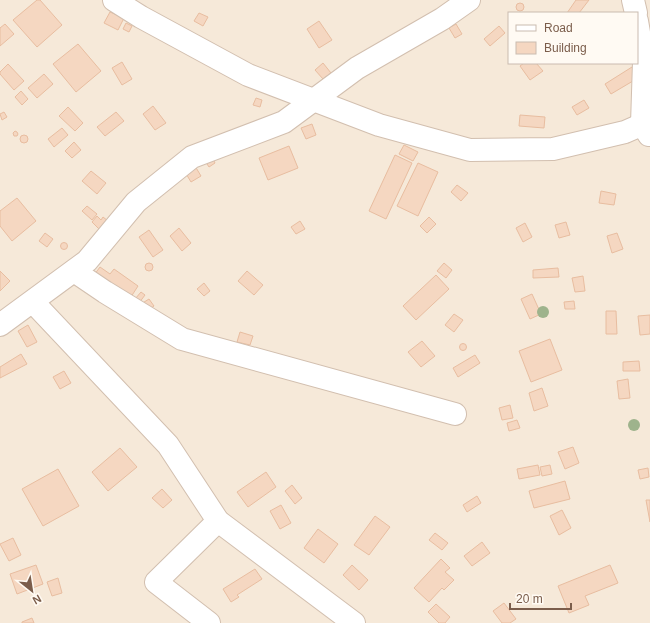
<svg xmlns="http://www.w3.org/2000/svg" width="650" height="623" font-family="Helvetica,sans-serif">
<rect width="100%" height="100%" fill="#fef7eb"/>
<!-- residential -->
<path fill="#f6e9d9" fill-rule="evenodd" d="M0,0H650V623H0ZM509,13H637V63H509Z"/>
<!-- building -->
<g fill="#f5d7c1" stroke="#e8bda0">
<polygon points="37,0 40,0 62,25 37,47 13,20"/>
<polygon points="576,0 589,0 579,13 567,13"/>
<circle cx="520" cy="7" r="4"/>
<polygon points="110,12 124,18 118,30 104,23"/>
<polygon points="199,13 208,17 203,26 194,21"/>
<polygon points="319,21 332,40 319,48 307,29"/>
<polygon points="126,23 132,26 129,32 123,29"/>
<polygon points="5,24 14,34 0,46 0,28"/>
<polygon points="456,24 462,34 455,38 449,28"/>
<polygon points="499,26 505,33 490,46 484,39"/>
<polygon points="78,44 101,71 76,92 53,64"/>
<polygon points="122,62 132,79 122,85 112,68"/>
<polygon points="323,63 331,73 323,79 315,70"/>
<polygon points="524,63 536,63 543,71 530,80 520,66"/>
<polygon points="8,64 24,81 14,90 0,74 0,72"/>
<polygon points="632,67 638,78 611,94 605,84"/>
<polygon points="44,74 53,84 37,98 28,88"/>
<polygon points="21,91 28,99 22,105 15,97"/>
<polygon points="256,98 262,100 260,107 253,105"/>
<polygon points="584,100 589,108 577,115 572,107"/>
<polygon points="153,106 166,123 155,130 143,114"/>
<polygon points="68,107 83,123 75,131 59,116"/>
<polygon points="4,112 7,117 2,120 0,114"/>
<polygon points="116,112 124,121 105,136 97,127"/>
<polygon points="520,115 545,117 544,128 519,126"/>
<polygon points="312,124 316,135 306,139 301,128"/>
<polygon points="62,128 68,135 54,147 48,139"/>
<polygon points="15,131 17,132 18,134 17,136 14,136 13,133"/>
<circle cx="24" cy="139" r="4"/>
<polygon points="74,142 81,150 72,158 65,151"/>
<polygon points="404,145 418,152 413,161 399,154"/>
<polygon points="289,146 298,168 268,180 259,158"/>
<polygon points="395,155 412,163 386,219 369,211"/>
<polygon points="212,157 215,163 209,167 205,161"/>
<polygon points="418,163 438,172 418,216 397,206"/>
<polygon points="195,166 201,176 191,182 185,172"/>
<polygon points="91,171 106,183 97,194 82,181"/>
<polygon points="457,185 468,193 461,201 451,192"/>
<polygon points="601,191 616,194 614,205 599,203"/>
<polygon points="17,198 36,221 12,241 0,226 0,211"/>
<polygon points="87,206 97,214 92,220 82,211"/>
<polygon points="97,216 101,220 103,217 108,221 100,230 92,222"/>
<polygon points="429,217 436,224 427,233 420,226"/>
<polygon points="300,221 305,229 296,234 291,227"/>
<polygon points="566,222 570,235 559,238 555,225"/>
<polygon points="525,223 532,237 523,242 516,228"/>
<polygon points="179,228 191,243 182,251 170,236"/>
<polygon points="149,230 163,250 153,257 139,237"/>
<polygon points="45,233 53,239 47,247 39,241"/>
<polygon points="617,233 623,249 612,253 607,236"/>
<circle cx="64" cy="246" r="3.5"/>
<polygon points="444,263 452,270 446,278 437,271"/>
<circle cx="149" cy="267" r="4"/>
<polygon points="100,267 110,274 114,269 138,286 129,300 94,275"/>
<polygon points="558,268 559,277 533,278 533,270"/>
<polygon points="0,271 10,281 0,291"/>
<polygon points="247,271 263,285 254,295 238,281"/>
<polygon points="436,275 449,289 416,320 403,306"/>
<polygon points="583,276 585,291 575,292 572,278"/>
<polygon points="204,283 210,291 204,296 197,289"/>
<polygon points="141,292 145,295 139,303 135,299"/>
<polygon points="532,294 541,314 530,319 521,299"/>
<polygon points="149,299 154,306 147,311 141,304"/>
<polygon points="574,301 575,309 565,309 564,302"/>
<polygon points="606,311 616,311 617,334 606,334"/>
<polygon points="454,314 463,320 454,332 445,325"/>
<polygon points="650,315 650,334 640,335 638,316"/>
<polygon points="28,325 37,342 27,347 18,331"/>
<polygon points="240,332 253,336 250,345 237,342"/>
<polygon points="550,339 562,370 531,382 519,351"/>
<polygon points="422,341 435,356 421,367 408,352"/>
<circle cx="463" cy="347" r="3.5"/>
<polygon points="21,354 27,364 0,378 0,367"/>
<polygon points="475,355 480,363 458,377 453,368"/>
<polygon points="639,361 640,371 623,371 623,362"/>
<polygon points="64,371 71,383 60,389 53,377"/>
<polygon points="628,379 630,398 619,399 617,381"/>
<polygon points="542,388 548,406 534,411 529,393"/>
<polygon points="510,405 513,418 502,420 499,408"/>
<polygon points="517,420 520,428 509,431 507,423"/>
<polygon points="573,447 579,463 565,469 558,452"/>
<polygon points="120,448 137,467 108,491 92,472"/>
<polygon points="538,465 540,475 519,479 517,469"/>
<polygon points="550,465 552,474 542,476 540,467"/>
<polygon points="648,468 649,477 640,479 638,470"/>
<polygon points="58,469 79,506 43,526 22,489"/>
<polygon points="266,472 276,487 248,507 237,492"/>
<polygon points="565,481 570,499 534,508 529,491"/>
<polygon points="292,485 302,498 295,504 285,491"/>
<polygon points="162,489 172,500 163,508 152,498"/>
<polygon points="477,496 481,503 467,512 463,505"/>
<polygon points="646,500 650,500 650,522"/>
<polygon points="281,505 291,523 280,529 270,511"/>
<polygon points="562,510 571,528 559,535 550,516"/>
<polygon points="375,516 390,527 369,555 354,545"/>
<polygon points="318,529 338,544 324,563 304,548"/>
<polygon points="435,533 448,543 442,550 429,540"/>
<polygon points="13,538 21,555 9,561 0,544"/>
<polygon points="482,542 490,553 472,566 464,556"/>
<polygon points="441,559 450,568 445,572 454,580 444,590 442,588 429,602 414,588"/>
<polygon points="36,565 43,584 17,594 10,574"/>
<polygon points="352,565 368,580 359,590 343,575"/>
<polygon points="610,565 618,583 585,596 589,605 569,613 558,586"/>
<polygon points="255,569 262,579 237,595 239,597 231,602 223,589"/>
<polygon points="58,578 62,593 52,596 47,582"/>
<polygon points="504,603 516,619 510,623 502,623 493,611"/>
<polygon points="436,604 450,617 445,623 439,623 428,612"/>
<polygon points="32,618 34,623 22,623 22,622"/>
</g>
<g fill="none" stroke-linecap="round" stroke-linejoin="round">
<defs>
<g id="street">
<polyline points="114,0 141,17 248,75 379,125 470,150 553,149 625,132 650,121"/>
<polyline points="633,0 636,13"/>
<polyline points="637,21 644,62 642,124 649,135"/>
<polyline points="74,271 105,292 182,339 455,414"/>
<polyline points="33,302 168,445 218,521 354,623"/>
<polyline points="0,325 87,261 136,202 192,157 284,122 357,68 442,19 469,0"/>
<polyline points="209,623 156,582 218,521"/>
</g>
</defs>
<!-- street casing -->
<use href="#street" stroke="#d2bfaf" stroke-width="24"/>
<!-- street -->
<use href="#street" stroke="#fff" stroke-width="22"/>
</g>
<!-- trees -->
<g fill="#9eb38c">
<circle cx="543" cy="312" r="6"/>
<circle cx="634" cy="425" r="6"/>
</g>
<!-- legend -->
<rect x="508" y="12" width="130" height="52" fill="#fffaf3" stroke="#cabbb0"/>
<rect x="516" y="25" width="20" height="6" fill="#ffffff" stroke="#cabbb0"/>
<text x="544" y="32" font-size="12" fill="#7b5d4b">Road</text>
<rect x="516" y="42" width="20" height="12" fill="#f5d7c1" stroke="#cabbb0"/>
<text x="544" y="52" font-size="12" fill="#7b5d4b">Building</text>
<!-- north arrow -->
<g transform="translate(32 591) rotate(150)" stroke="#fffaf3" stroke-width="3" paint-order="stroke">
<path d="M0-3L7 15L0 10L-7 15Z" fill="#7b5d4b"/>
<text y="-6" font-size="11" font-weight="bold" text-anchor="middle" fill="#7b5d4b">N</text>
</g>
<!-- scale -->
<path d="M510 603v6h61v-6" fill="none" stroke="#7b5d4b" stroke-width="2"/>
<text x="516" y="603" font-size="12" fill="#7b5d4b" stroke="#fffaf3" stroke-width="3" paint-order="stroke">20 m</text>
</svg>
